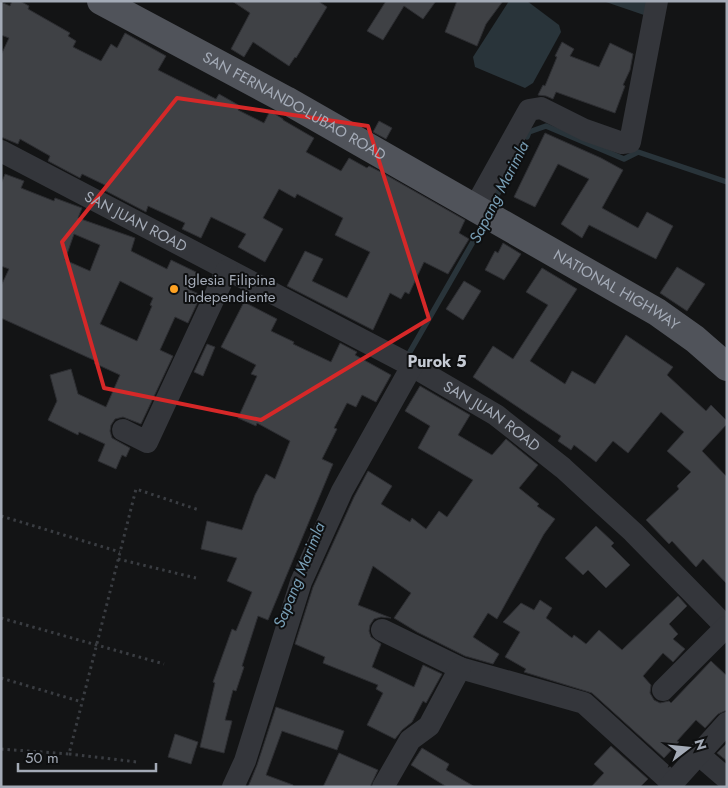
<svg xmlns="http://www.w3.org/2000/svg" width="728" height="788" font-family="Jost,sans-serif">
<rect width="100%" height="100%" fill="#131415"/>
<!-- water -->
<g fill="#29343a">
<polygon points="509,1 527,1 559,25 561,32 533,83 525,88 475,67 473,57"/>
<polygon points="603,1 647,1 644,15"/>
</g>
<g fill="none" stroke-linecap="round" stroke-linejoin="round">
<!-- stream -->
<g stroke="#29343a" stroke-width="5.5">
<polyline points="527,137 529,132 546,126 624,159 638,152 727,182"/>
<polyline points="491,208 516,156"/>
<polyline points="407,357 485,221"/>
</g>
</g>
<!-- building -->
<g fill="#3f4145" stroke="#2d2e32" fill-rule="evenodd">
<polygon points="12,1 20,1 29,6 28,9 70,33 68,36 76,41 73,47 101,61 111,44 117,48 125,33 166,56 158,70 216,99 219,94 240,106 238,110 264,123 270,111 283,119 283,120 314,138 306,152 341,171 349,158 367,168 369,166 381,172 465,220 459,233 469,239 448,274 424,262 409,294 405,292 401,299 390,293 373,330 369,328 287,286 305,251 323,259 312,281 347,298 370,252 335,235 343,218 297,194 295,198 279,189 263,218 283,229 265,262 238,247 246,234 211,217 201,238 182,229 185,223 148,206 146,212 104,190 107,186 82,174 80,178 48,161 50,156 20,139 18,144 1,137 1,55 9,38 1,35 1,2 10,6"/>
<polygon points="232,1 318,1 327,7 296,58 295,57 289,66 253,42 244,57 231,49 250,13"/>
<polygon points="386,1 436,1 423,19 404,6 383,40 367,31"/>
<polygon points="457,1 503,1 486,24 477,46 445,32"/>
<polygon points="562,42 574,49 570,56 599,67 610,43 633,54 630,70 623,85 625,86 615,113 556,92 553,99 546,96 538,95 543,85 545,86 557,57 555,56"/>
<polygon points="379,121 392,128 386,139 373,132"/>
<polygon points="545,133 601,158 623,170 602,208 638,228 647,212 673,226 656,259 589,225 582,238 561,224 589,179 558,164 535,207 514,197"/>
<path d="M5,174L24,181L21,188L54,201L55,198L82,208L78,218L135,238L131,251L167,269L171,260L198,273L190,290L201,295L188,323L175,317L160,350L173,356L141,424L123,417L115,419L111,425L110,431L112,438L130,448L126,457L122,455L116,469L98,461L105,444L79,432L78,435L48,420L57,401L50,375L71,369L78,394L106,407L120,375L94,363L98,362L1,318V286L9,269L1,266V184ZM74,234L100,245L90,271L65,260ZM120,281L153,298L150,305L152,306L137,341L100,324Z"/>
<polygon points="503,243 521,254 504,280 485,270 495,251 498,253"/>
<polygon points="677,267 705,284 687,311 660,293"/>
<polygon points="542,268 577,289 530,361 565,384 572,371 595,384 626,335 673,367 667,375 706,411 711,405 727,421 727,424 702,451 727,477 727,584 703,559 696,567 672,541 669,544 646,520 679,489 677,486 691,472 667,451 684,432 661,412 628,453 613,441 596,462 574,445 571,450 558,441 561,436 473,377 493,346 513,359 548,305 526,292"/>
<polygon points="464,281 481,291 463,320 446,309"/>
<polygon points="244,302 277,319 271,331 294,342 293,344 331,362 340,343 357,352 355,355 391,375 376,402 362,395 356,407 347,403 334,428 337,429 322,459 333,464 268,620 258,616 242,666 244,667 236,691 233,690 225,720 232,721 224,753 200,747 215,683 213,682 232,629 236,631 252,592 227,581 237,558 201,549 207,521 242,530 255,495 266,474 275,479 290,441 257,423 256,426 238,418 257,376 251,374 256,365 221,347"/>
<polygon points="207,344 215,347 203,376 194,372"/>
<polygon points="420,386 470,415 458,435 492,455 506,439 538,465 519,488 539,504 537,506 555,519 544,534 497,619 488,613 473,637 499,654 493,664 465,656 417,632 394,618 411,593 373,566 358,605 391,618 381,617 374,619 370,625 369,631 371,637 381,644 372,667 414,687 423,665 442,674 426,703 423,701 412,722 402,730 395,739 367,725 383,693 376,689 378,685 323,663 325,657 295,644 313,587 354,497 368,471 392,486 381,504 410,522 412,518 426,529 439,511 447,517 473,480 418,448 430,426 405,411"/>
<polygon points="596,526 614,543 611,546 630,565 606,588 588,570 583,575 565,558"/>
<polygon points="678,596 687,606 669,624 678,634 673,639 685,649 673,662 663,653 643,676 651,685 650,693 654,700 660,703 669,701 671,703 711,661 727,676 727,710 718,714 705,728 696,720 677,741 679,742 664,758 592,693 524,672 526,669 505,657 520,632 503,622 521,603 534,610 540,600 552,608 546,618 572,638 574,635 586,644 599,630 622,650"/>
<polygon points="276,707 344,731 337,750 282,731 266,775 293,785 293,787 248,787 257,765"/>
<polygon points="175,734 198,742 191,764 168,757"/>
<polygon points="727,743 727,761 717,753"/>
<polygon points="611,746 648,779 640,787 591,787 604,773 594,764"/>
<polygon points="422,748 449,764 446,770 475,787 447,787 411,765"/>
<polygon points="339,753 378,770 370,787 323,787"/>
</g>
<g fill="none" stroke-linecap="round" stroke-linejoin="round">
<!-- path -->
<g stroke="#3a3d42" stroke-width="3" stroke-dasharray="2.5 4" stroke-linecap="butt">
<polyline points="1,516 120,552"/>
<polyline points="118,559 196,578"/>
<polyline points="1,618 164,664"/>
<polyline points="1,678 82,702"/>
<polyline points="1,749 69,754 136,489 199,510"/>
<polyline points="69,754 137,762"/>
</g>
<!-- minor -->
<g stroke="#34363b" stroke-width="22">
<path id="s1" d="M1,151L412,366L496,415L563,468L633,532L727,628"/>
<polyline points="475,207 529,110 541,108 585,130 622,143 630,142 657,1"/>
<polyline points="123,430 147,442 227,270"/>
<polyline points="382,630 460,668 584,703 672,783"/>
<polyline points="663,690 726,627"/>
<polyline points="698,754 727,779"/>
<polyline points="233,787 245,761 301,582 342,491 412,366"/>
<polyline points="383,787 410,740 429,726 460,668"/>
<polyline points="669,787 727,723"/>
</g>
<!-- major -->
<path stroke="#50535a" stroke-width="28" id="s2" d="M101,1L286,100L657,312L695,339L727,367"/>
</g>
<!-- marked area -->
<path fill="none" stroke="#d62828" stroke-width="4" stroke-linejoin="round" d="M177,98L368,126L429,319L261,420L104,388L62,242Z"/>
<!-- markers -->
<circle fill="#ffa222" stroke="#0e0f10" stroke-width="2" cx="174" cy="289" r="5"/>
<g text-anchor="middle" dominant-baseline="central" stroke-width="4" stroke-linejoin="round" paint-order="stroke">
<!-- street labels -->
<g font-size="15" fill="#a4abb7" stroke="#0e0f10">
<text stroke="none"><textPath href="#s2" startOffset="220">SAN FERNANDO-LUBAO ROAD</textPath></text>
<text stroke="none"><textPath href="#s1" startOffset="152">SAN JUAN ROAD</textPath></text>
<text stroke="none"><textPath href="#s2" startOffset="591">NATIONAL HIGHWAY</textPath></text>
<text stroke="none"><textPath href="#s1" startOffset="558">SAN JUAN ROAD</textPath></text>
</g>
<!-- poi labels -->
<g font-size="15" fill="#a4abb7" stroke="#0e0f10" text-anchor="start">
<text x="184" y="280">Iglesia Filipina<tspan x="184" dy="17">Independiente</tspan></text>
</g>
<!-- water labels -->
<g font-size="16" font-style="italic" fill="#789eb5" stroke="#0e0f10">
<text transform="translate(499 192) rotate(-63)">Sapang Marimla</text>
<text transform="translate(299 575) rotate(-68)">Sapang Marimla</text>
</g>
<!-- neighbourhood labels -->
<g font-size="16" font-weight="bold" fill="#c5cad3" stroke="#0e0f10">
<text x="437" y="361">Purok 5</text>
</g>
</g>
<!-- border -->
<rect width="728" height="788" fill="none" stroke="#a4abb7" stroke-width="5"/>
<!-- north arrow -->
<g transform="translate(688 748) rotate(74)" stroke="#0e0f10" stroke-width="4" paint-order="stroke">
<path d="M0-4L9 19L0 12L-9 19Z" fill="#a4abb7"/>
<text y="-8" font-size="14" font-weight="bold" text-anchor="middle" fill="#a4abb7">N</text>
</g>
<!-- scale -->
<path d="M18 763v8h138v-8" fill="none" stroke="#a4abb7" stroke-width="2.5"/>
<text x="25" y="763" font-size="15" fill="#a4abb7" stroke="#0e0f10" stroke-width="4" paint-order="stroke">50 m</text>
</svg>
